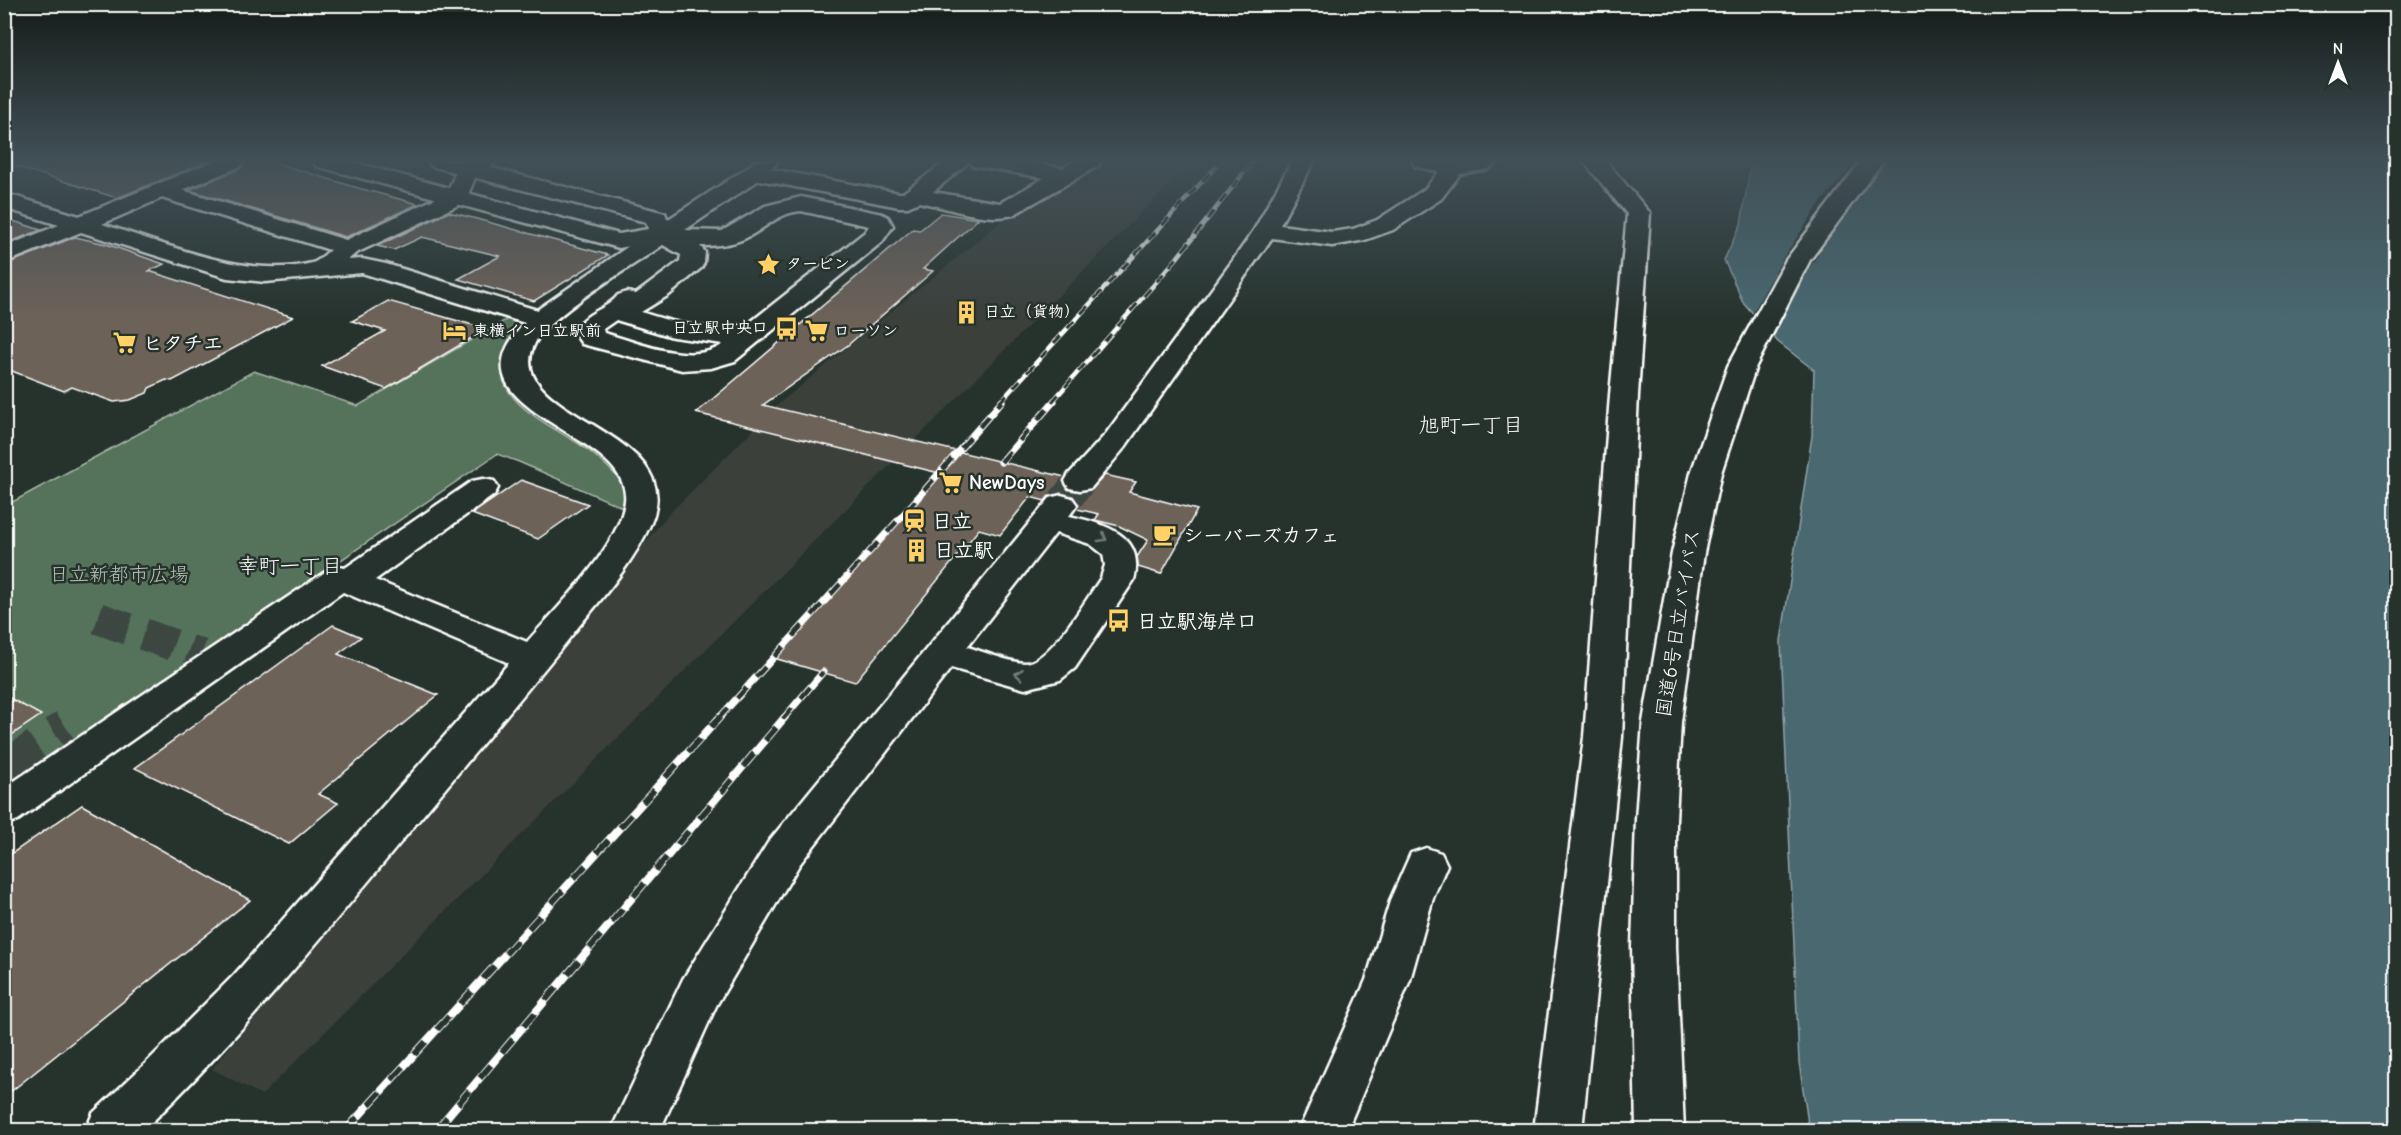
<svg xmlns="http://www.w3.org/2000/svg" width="2401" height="1135" font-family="'Comic Neue','Klee One',sans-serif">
<rect width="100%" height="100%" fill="#26332d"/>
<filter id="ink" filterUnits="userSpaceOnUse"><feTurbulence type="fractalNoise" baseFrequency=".0167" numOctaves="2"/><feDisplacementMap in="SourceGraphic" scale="12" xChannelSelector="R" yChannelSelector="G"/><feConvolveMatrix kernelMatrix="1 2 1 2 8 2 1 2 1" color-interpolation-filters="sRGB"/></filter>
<g filter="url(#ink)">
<!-- built -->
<polygon fill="#3b413a" points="1100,161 1193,161 262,1095 212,1069 667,516 781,402 1004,219"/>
<!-- green -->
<path fill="#54725a" stroke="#aab8ac" stroke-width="1.5" d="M509,318L514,320L516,331C471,392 541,419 582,446C599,457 613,472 626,486L624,508L519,462L497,454L201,655L5,794V506L254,371L358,406Z"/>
<!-- water -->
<polygon fill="#496870" stroke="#92a4a9" stroke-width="1.5" points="1751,161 2396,161 2396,1130 1809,1130 1799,1062 1781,641 1812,436 1814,370 1778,342 1743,302 1724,260 1741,224"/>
<!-- pier -->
<polygon fill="#26332d" points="1856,161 1886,161 1836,227 1796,289 1772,339 1751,316 1783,258 1821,202"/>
<!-- building -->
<g fill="#6d6258" stroke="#fff" stroke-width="1.5">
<polygon points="14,161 208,161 117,198 14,166"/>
<polygon points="246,161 271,161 351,186 418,204 346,237 189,190 242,168"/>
<polygon points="449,212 473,218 608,255 534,301 458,279 500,256 422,237 394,250 377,246"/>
<polygon points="941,213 978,219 923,269 933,271 848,345 763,405 1065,477 1063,482 1069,490 1080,492 1091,490 1105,475 1136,482 1129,492 1197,510 1161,574 1138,567 1137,557 1148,540 1119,526 1095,520 1099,514 1077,509 1079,504 1073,496 1060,493 1049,496 1045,501 1030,497 1000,535 979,529 855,682 774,658 939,473 696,413 913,229 920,230"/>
<polygon points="4,218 41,230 4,244"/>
<polygon points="75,237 106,244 164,264 149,271 293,317 172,381 166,380 149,388 147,393 130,400 114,402 72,387 64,391 4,368 4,265"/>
<polygon points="388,301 487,329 386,389 322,366 385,331 352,321"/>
<polygon points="521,480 588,504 538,539 472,514"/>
<polygon points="333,625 361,637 338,654 438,695 318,794 338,803 289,844 135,768"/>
<polygon points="4,695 41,715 4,740"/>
<polygon points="82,805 250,900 4,1097 4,859"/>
</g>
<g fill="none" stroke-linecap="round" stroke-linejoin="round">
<!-- minor-tunnel-far1 -->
<g stroke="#3c4742" stroke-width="32" stroke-dasharray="32 16" stroke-linecap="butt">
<polyline points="1061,505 1080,481"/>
<polyline points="98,618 201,655"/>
</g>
<!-- minor-tunnel -->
<polyline stroke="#3c4742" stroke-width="43" stroke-dasharray="43 22" stroke-linecap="butt" points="4,774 68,730"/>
<defs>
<g id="minor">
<path d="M214,161H244L241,166L182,190L346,240L447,193C461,160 458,161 495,161L492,166L477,173L465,202L356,253L348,260L362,259L386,264L537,310L653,229L747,168L755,161H778L771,169L899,193H903L946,161H1021L1062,168L1074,161H1101L1098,166L1013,215C984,222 948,208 919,202L908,207H899L759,180L685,230L722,231L765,206L801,197L882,214L888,217L893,226L882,242L735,361L711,368L682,370L582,344L578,338L577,327C588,311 608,309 618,295L627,292L636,294L680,261L681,255L663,245C633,266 550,314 535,343C497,418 692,428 651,523C634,561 606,594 579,626C547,667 513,707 480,747C370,877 266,1012 144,1130H86L93,1113L141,1068L234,975L509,663L343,592L18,820L4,825V788L328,570L340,567L345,568L472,481L483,479L494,481L498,488L494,495L375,580L527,642C557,608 620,546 625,501C633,429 438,413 525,323L362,273L265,282L227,278L81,232L4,263V247L59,225L4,208V193L79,216ZM970,161L973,166L981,167L1044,178L1000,203L933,192ZM162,198L330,250C325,254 318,262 312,263C246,280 165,243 102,224ZM801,211L869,226L865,232L748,324C713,333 674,323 641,312L669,295L701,268L704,263L705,252L700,246C715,246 732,245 746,238C766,228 778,213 801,211ZM616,320L673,337L723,344C693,367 637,342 604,333L603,329Z"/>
<polygon points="1292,161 1314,161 1280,225 1332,232 1353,229 1377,220 1425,189 1439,172 1415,166 1412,161 1499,161 1488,169 1460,174 1441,199 1393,230 1365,240 1332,246 1272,238 1125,447 1091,488 1080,490 1069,488 1065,481 1069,474 1105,435 1231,263 1254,230"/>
<polygon points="1583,161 1606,161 1650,213 1638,395 1622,737 1582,1130 1534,1130 1584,737 1610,395 1627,214"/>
<path d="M1061,495L1072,498L1077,505L1069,516C1105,524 1146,535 1134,580L1075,668L1060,680L1025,689L951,668L799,865L716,1006L660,1130H611L683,979L769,841L1050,498ZM1056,533L1090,544L1103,554L1105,565L1101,578C1087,598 1050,663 1025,663C1011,663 982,651 967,647Z"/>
<polygon points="1426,848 1441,853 1447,865 1433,898 1410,980 1347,1130 1299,1130 1366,980 1391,898 1411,853"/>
</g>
<polygon id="major" points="313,161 349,161 619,234 648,229 646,222 431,166 428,161 465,161 665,213 673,234 669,239 619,248 316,166"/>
<polygon id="highway" points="1861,161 1883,161 1810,260 1756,366 1721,473 1704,553 1681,722 1676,819 1676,947 1684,1130 1636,1130 1632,947 1636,819 1643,722 1672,553 1691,473 1728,366 1786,260"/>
</defs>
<!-- minor casing -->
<use href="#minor" stroke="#fff" stroke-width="5"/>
<!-- major casing -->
<use href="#major" stroke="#fff" stroke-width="5"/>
<!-- highway casing -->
<use href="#highway" stroke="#fff" stroke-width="5"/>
<!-- minor -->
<use href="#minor" fill="#26332d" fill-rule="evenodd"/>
<!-- major -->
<use href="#major" fill="#26332d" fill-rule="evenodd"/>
<!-- highway -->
<use href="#highway" fill="#26332d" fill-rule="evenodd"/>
<defs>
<g id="rail-far2">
<polyline points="1000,402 1221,161"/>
<polyline points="1052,402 1177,258 1253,161"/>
</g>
<g id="rail-far1">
<polyline points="1001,462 1054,401"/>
<polyline points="718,719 901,517 1002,401"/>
<polyline points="783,719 823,672"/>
</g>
<g id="rail">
<polyline points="346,1130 720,717"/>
<polyline points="436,1130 785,717"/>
</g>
</defs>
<!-- rail-far2 casing -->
<use href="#rail-far2" stroke="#fff" stroke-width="4.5"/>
<!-- rail-far1 casing -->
<use href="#rail-far1" stroke="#fff" stroke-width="7"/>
<!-- rail casing -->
<use href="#rail" stroke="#fff" stroke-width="8"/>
<!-- rail-far2 -->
<use href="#rail-far2" stroke="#26332d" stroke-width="3" stroke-dasharray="10" stroke-linecap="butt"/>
<!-- rail-far1 -->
<use href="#rail-far1" stroke="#26332d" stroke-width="4.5" stroke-dasharray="14" stroke-linecap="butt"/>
<!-- rail -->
<use href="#rail" stroke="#26332d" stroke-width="6" stroke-dasharray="17" stroke-linecap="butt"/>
</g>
<!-- one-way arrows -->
<defs><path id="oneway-chevron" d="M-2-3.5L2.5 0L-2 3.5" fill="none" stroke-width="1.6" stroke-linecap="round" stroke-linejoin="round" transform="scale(1.5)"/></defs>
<g stroke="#727a76">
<use href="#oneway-chevron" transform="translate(1103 538) rotate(31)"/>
<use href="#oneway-chevron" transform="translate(1019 674) rotate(-173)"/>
</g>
</g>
<!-- sky -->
<linearGradient id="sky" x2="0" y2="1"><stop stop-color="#151c19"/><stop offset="0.5" stop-color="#415057"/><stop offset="1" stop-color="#415057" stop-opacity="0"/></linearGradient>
<rect width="2401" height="320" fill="url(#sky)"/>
<!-- icons -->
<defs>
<symbol id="sight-bare" viewBox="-9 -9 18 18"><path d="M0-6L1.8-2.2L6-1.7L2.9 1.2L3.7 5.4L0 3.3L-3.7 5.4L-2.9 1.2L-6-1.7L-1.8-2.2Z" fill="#ffd166" stroke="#26332d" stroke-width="2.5" paint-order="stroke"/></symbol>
<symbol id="building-bare" viewBox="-9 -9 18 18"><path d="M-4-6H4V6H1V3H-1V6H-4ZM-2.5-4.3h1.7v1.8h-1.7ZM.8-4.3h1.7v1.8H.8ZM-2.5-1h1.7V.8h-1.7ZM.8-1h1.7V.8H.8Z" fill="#ffd166" stroke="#26332d" stroke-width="2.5" paint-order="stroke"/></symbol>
<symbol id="bus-bare" viewBox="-9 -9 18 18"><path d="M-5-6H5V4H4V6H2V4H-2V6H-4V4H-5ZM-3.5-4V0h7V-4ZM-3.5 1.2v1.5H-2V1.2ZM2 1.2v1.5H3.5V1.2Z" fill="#ffd166" stroke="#26332d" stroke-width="2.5" paint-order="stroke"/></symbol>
<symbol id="hotel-bare" viewBox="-9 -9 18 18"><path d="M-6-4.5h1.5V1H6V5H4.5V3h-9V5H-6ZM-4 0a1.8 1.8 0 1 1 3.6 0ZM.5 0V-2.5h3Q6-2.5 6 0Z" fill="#ffd166" stroke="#26332d" stroke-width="2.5" paint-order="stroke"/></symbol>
<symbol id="supermarket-bare" viewBox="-9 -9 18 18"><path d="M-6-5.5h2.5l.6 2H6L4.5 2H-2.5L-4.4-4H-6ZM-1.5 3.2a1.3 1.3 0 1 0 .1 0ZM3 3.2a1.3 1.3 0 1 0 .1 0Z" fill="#ffd166" stroke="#26332d" stroke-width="2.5" paint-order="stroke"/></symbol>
<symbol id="station-bare" viewBox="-9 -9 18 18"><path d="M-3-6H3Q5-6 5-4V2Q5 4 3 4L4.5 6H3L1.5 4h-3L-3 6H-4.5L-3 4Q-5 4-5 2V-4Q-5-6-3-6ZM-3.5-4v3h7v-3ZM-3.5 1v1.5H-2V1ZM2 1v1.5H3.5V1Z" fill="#ffd166" stroke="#26332d" stroke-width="2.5" paint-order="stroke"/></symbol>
<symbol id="cafe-bare" viewBox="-9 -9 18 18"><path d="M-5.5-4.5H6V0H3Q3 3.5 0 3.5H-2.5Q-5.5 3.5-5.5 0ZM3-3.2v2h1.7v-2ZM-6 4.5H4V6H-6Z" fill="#ffd166" stroke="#26332d" stroke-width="2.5" paint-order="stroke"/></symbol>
</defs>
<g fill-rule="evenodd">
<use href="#sight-bare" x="752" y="248" width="33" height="33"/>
<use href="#building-bare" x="950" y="296" width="33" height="33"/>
<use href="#bus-bare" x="770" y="312" width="33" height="33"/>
<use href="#hotel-bare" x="438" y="314" width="33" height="33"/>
<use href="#supermarket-bare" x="800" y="314" width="33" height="33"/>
<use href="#supermarket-bare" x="108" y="326" width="33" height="33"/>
<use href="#supermarket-bare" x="934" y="466" width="33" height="33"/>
<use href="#station-bare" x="898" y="504" width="33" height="33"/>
<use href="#cafe-bare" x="1148" y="518" width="33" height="33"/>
<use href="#building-bare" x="900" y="534" width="33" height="33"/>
<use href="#bus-bare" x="1102" y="604" width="33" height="33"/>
</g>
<g text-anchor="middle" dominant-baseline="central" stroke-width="5" stroke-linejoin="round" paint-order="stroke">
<!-- far-poi labels -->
<g font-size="16" font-weight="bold" fill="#fff" stroke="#26332d" text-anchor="start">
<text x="786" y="264">タービン</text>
<text x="984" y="312">日立（貨物）</text>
<text x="768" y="328" text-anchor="end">日立駅中央口</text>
<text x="473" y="331">東横イン日立駅前</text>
<text x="834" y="331">ローソン</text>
</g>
<!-- poi labels -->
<g font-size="20" font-weight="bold" fill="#fff" stroke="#26332d" text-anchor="start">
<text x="143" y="343">ヒタチエ</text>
<text x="969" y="482">NewDays</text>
<text x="932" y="521">日立</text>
<text x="1183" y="535">シーバーズカフェ</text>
<text x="934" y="550">日立駅</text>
<text x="1137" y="621">日立駅海岸口</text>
</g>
<!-- park labels -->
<g font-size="20" fill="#b2c0b5" stroke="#26332d">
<text x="119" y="574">日立新都市広場</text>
</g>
<!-- street labels -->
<g font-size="20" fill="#fff" stroke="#26332d">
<text transform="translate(1678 623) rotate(-81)">国道6号日立バイパス</text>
</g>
<!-- neighbourhood labels -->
<g font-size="21" fill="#fff" stroke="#26332d">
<text x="1471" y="425">旭町一丁目</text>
<text x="290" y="566">幸町一丁目</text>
</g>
</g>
<!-- margin -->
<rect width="2401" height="1135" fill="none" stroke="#26332d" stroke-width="24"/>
<rect x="12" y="12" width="2377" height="1111" fill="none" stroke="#fff" stroke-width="2" filter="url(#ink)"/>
<!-- north arrow -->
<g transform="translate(2338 63)" stroke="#26332d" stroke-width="4.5" paint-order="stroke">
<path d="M0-4.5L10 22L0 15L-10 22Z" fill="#ffffff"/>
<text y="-9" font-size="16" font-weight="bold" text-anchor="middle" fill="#ffffff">N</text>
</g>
</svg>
